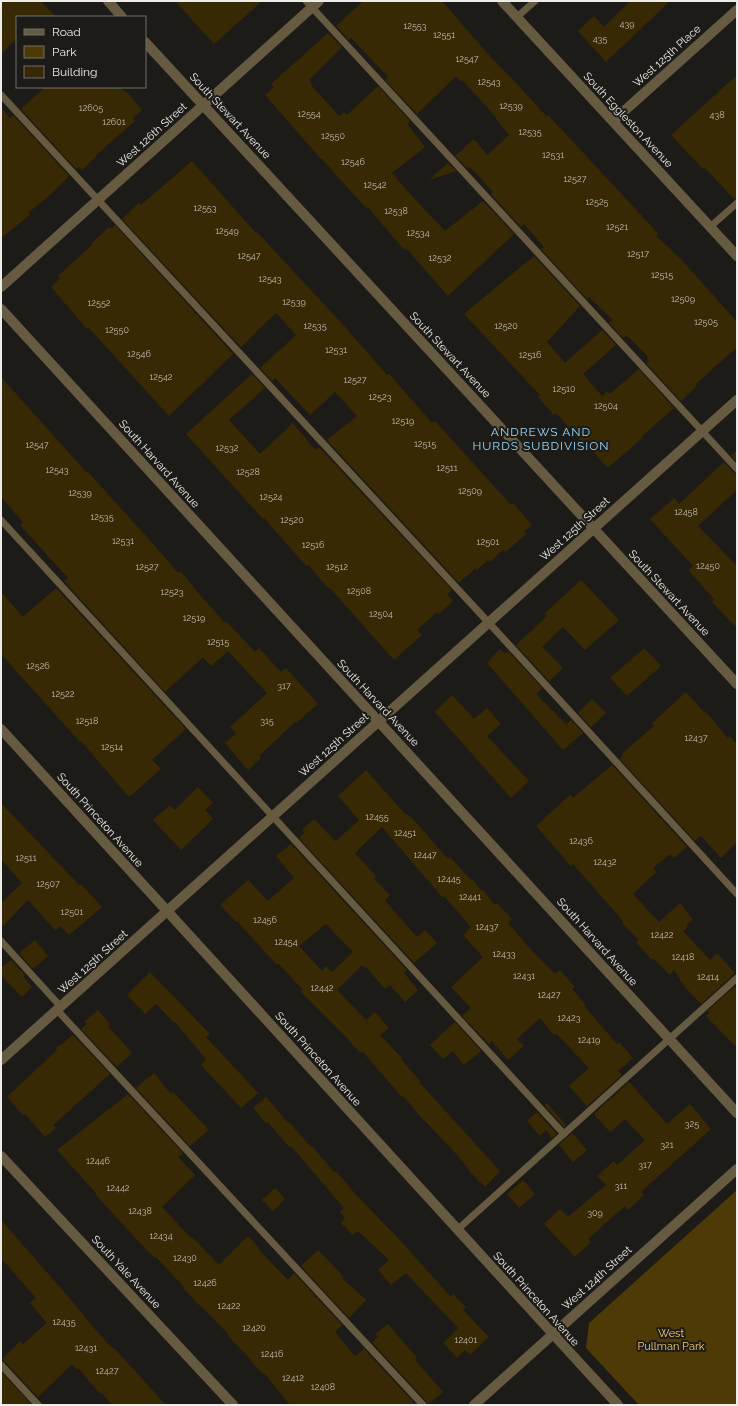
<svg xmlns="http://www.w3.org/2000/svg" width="738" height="1406" font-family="Raleway,sans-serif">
<rect width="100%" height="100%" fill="#1d1b18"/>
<!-- green -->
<polygon fill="#4d3a06" points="737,1190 737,1405 639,1405 586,1348 589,1323"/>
<!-- building -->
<g fill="#382905" fill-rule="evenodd">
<polygon points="1,1 41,1 56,17 17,17 17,38 1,54"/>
<polygon points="175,1 262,1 214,44"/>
<polygon points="363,1 442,1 487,53 517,84 547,117 548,115 653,228 658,234 656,236 680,258 737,322 737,347 696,384 697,386 681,401 646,363 649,361 647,359 648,357 627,335 623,338 609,323 613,320 589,297 587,299 541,249 544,247 524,224 521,227 491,194 493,192 470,167 467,168 455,156 474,139 487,155 509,135 496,119 497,119 489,109 462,80 461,81 456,76 417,114 385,80 388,77 352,39 351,38 349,40 336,26"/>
<polygon points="630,1 670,1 606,62 578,31 594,16 604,27"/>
<polygon points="328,33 342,47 309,80 312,84 311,85 339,116 344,112 347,115 378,86 410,121 407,124 425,147 392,173 411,195 445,231 483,201 514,234 448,296 406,248 404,250 368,207 366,208 322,159 321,159 265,95 274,87 271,84"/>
<polygon points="737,75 737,198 734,199 705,168 703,169 671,135"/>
<polygon points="45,87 121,87 126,93 127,92 142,110 133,118 135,121 95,156 96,157 82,170 79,167 76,169 21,109"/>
<polygon points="1,107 10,118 13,115 69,176 51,194 28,213 30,215 1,238"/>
<polygon points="192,161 256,233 257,232 345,327 387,375 389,374 432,423 435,421 511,505 513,503 532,525 524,532 526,534 506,552 503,550 490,562 488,560 477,570 475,569 459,583 327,440 357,416 335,392 310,415 275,378 272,381 260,368 296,335 276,313 241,347 122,219 139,203 141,205"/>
<polygon points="448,163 456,171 429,180"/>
<polygon points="115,225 233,354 169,416 89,328 87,329 51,287 60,278 58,276 92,245 91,244 109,227 111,229"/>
<polygon points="534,256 580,306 547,342 565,363 602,330 616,345 583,374 602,396 607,391 610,394 639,369 674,408 641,437 642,438 608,468 585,443 584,444 556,413 554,415 538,397 540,395 464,314"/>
<polygon points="252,374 265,388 229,420 260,454 293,423 315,450 319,447 452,590 447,594 453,601 439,614 437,612 417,630 422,635 394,660 330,588 329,589 308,565 307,567 264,518 263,519 186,434"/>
<polygon points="1,377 87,473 88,472 155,546 178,573 180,571 194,587 193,587 225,623 226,621 255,652 259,648 281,672 286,668 318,704 296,723 295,722 259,756 261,758 248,770 225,743 236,734 230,727 267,693 228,651 211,666 203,657 165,692 64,581 68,578 20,525 23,522 1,497"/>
<polygon points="737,450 737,462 731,455"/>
<polygon points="724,462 733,472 737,474 737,490 698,526 737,566 737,628 712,602 714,599 688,570 693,566 650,519 674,498 679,504"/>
<polygon points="581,580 619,620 585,650 563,627 542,647 563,668 549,681 516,645 547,616 544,614"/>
<polygon points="56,588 186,729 152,760 161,769 129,797 81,741 80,742 1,654 1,592 23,617"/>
<polygon points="644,648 661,666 627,696 610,678"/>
<polygon points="500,649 505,654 508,651 542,688 536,694 566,724 571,720 583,733 563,750 487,663"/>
<polygon points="686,692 705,713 706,712 728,738 730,736 737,745 737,842 721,858 701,836 695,841 620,759 623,756 622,754 654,726 652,723"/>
<polygon points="452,695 474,719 487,708 501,724 487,736 529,781 511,798 435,712"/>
<polygon points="592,699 606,713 591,727 578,713"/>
<polygon points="612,765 687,847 674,858 670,854 653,868 656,872 633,894 659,922 680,903 693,920 686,925 688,927 683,931 710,960 717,953 735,973 701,1004 684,986 674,970 670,975 653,958 652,960 636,942 639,940 622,923 623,921 573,864 571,866 536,826 570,795 573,798"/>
<polygon points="366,770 406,815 407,814 413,819 448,859 450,857 471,880 472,879 482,891 483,890 495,905 497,903 512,919 508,923 533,952 555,974 560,970 575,987 572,989 586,1005 584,1006 591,1014 617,1044 619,1042 633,1058 618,1071 622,1075 587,1106 569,1086 589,1068 556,1033 554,1035 540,1018 517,1039 524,1046 508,1060 492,1041 489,1044 462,1016 471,1008 451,987 483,957 463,935 471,927 444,896 443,898 382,827 355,853 376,876 374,879 390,895 385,901 417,937 425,930 437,943 414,963 299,838 304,833 302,830 314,819 335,841 337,840 359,820 338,796"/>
<polygon points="198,787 213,803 205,810 213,819 181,850 153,820 170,805 175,810"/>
<polygon points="1,803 79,885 81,884 102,907 69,935 60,926 55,930 28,900 1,928 1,903 22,883 1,859"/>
<path d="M291,844L407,970L404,973L418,990L405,1002L390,985L385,989L366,967L364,968L362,965L337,990L366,1020L375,1012L389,1028L380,1035L402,1058L401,1059L420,1081L419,1082L439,1104L500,1171L485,1187L468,1170L469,1169L450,1147L419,1115L403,1096L402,1097L362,1051L360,1053L346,1037L301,992L303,990L279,964L277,965L237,921L236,922L220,905L248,880L268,901L294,878L276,856ZM326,924L353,952L332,972L326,966L322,971L299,946Z"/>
<polygon points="35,940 48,956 33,969 19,953"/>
<polygon points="11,960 25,975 23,977 32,987 22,997 1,975 1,968"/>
<polygon points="150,972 210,1034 206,1037 258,1093 241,1108 201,1065 206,1059 175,1022 174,1023 156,1004 145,1014 127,995"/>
<polygon points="737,985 737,1048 706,1016 709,1013 707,1011"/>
<polygon points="98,1010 110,1024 108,1026 132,1053 117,1067 81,1029 87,1024 84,1022"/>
<polygon points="455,1022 481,1051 464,1065 453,1051 443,1059 430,1045"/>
<polygon points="73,1035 110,1074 53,1125 56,1128 45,1137 25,1114 23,1115 7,1097 57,1050 56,1048"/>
<polygon points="154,1073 171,1094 173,1092 209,1130 190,1146 136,1088"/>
<polygon points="629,1082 667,1124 690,1104 711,1129 641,1192 644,1195 628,1210 625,1206 588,1239 591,1242 575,1257 544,1224 560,1209 568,1217 606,1185 597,1176 614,1161 617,1165 645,1140 625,1119 610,1132 594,1114"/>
<polygon points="128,1094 183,1153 178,1157 195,1175 162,1207 191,1238 192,1237 219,1265 248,1236 259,1248 258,1249 288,1280 294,1273 342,1325 335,1332 355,1356 364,1349 416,1405 290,1405 265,1374 264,1375 250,1360 251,1360 228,1336 229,1335 200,1305 199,1305 183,1288 184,1287 156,1257 155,1258 140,1243 95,1194 96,1193 57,1150"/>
<polygon points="266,1097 288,1123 289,1122 311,1147 312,1146 334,1172 336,1171 357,1196 397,1237 450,1296 453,1294 466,1307 463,1310 489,1337 470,1355 465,1350 457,1358 443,1343 458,1328 406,1273 391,1285 378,1270 389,1260 358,1231 353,1235 341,1223 345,1218 340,1212 344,1208 291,1146 289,1147 268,1122 266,1123 253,1108"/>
<polygon points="547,1103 566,1125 564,1127 544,1105"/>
<polygon points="537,1112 557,1134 552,1138 546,1130 540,1136 527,1121"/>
<polygon points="572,1133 587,1150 573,1162 559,1145"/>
<polygon points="523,1180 535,1194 519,1208 507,1194"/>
<polygon points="275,1188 285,1199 273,1211 262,1200"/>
<polygon points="1,1220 72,1301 86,1318 85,1318 113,1349 114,1348 166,1405 112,1405 101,1392 100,1394 79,1369 78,1370 72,1364 38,1397 5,1362 2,1360 20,1341 23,1344 47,1323 30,1303 36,1298 1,1258"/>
<polygon points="318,1250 344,1277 342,1278 366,1300 349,1318 301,1266"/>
<polygon points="388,1324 417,1358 415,1360 443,1392 428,1405 427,1402 372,1342 378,1337 375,1334"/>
<polygon points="1,1372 31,1404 30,1405 1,1405"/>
</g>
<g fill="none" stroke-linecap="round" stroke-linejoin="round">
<!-- service -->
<g stroke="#665a41" stroke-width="7">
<polyline points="306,1 737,469"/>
<polyline points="517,17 535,1"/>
<polyline points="1,95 489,623 737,894"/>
<polyline points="710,227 737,203"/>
<polyline points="1,520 564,1134"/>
<polyline points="1,941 61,1007"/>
<polyline points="57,1010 423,1405"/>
<polyline points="457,1230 737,978"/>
<polyline points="1,1365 38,1405"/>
</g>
<!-- minor -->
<g stroke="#665a41" stroke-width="10">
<polyline points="108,1 122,17"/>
<polyline points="502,1 737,256"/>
<polyline points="145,42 737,684"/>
<polyline points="613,121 737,10"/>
<polyline points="1,287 319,1"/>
<polyline points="1,309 737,1113"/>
<polyline points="1,729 553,1334 618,1405"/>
<polyline points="1,1060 737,400"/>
<polyline points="1,1156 233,1405"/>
<polyline points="474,1405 737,1169"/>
</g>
</g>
<g text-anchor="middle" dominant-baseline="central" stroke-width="4" stroke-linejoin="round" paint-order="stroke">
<!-- number labels -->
<g font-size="9" fill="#c0bbb0">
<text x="627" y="24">439</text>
<text x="415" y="26">12553</text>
<text x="444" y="35">12551</text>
<text x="600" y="39">435</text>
<text x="467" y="59">12547</text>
<text x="489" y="82">12543</text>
<text x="511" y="106">12539</text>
<text x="91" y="108">12605</text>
<text x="309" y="114">12554</text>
<text x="717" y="115">438</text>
<text x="114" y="122">12601</text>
<text x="530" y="132">12535</text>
<text x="333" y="136">12550</text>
<text x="553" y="155">12531</text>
<text x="353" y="162">12546</text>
<text x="575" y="179">12527</text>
<text x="375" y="185">12542</text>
<text x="597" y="202">12525</text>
<text x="205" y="208">12553</text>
<text x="396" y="211">12538</text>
<text x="617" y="227">12521</text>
<text x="227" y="231">12549</text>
<text x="418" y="233">12534</text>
<text x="638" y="254">12517</text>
<text x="249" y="256">12547</text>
<text x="440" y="258">12532</text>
<text x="662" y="275">12515</text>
<text x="270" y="279">12543</text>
<text x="683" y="299">12509</text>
<text x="294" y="302">12539</text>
<text x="99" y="303">12552</text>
<text x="706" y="322">12505</text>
<text x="315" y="326">12535</text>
<text x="506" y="326">12520</text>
<text x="117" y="330">12550</text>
<text x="336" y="350">12531</text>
<text x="139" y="354">12546</text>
<text x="530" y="355">12516</text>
<text x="161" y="377">12542</text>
<text x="355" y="380">12527</text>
<text x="564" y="389">12510</text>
<text x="380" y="397">12523</text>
<text x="606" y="406">12504</text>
<text x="403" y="421">12519</text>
<text x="425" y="444">12515</text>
<text x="37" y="445">12547</text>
<text x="227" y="448">12532</text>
<text x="447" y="468">12511</text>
<text x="57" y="470">12543</text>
<text x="248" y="472">12528</text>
<text x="470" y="491">12509</text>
<text x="80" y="493">12539</text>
<text x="271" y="497">12524</text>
<text x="686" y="512">12458</text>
<text x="102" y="517">12535</text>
<text x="292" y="520">12520</text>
<text x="123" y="541">12531</text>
<text x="488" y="542">12501</text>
<text x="313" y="545">12516</text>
<text x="708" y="566">12450</text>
<text x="147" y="567">12527</text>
<text x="337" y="567">12512</text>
<text x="359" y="591">12508</text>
<text x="172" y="592">12523</text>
<text x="381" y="614">12504</text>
<text x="194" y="618">12519</text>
<text x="218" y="642">12515</text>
<text x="38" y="666">12526</text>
<text x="284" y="686">317</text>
<text x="63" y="694">12522</text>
<text x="87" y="721">12518</text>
<text x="267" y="721">315</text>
<text x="696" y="738">12437</text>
<text x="112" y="747">12514</text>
<text x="377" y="817">12455</text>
<text x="405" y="833">12451</text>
<text x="581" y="841">12436</text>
<text x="425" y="855">12447</text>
<text x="26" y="858">12511</text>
<text x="605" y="862">12432</text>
<text x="449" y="879">12445</text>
<text x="48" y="884">12507</text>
<text x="470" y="897">12441</text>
<text x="72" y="912">12501</text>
<text x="265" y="920">12456</text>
<text x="487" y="927">12437</text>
<text x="662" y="935">12422</text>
<text x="286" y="942">12454</text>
<text x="504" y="954">12433</text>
<text x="683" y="957">12418</text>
<text x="524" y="976">12431</text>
<text x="708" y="977">12414</text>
<text x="322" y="988">12442</text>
<text x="549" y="995">12427</text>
<text x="569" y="1018">12423</text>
<text x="589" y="1040">12419</text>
<text x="692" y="1124">325</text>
<text x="667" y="1145">321</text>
<text x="98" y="1161">12446</text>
<text x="645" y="1165">317</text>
<text x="621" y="1186">311</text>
<text x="118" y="1188">12442</text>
<text x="140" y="1211">12438</text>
<text x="595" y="1213">309</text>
<text x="161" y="1236">12434</text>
<text x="185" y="1258">12430</text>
<text x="205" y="1283">12426</text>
<text x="229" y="1306">12422</text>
<text x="64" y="1322">12435</text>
<text x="254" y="1328">12420</text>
<text x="466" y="1340">12401</text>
<text x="86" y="1348">12431</text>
<text x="272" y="1354">12416</text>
<text x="107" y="1371">12427</text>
<text x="293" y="1378">12412</text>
<text x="323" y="1387">12408</text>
</g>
<!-- street labels -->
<g font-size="11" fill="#edece9" stroke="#1d1b18">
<text transform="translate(667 56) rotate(-42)">West 125th Place</text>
<text transform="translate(230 116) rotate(47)">South Stewart Avenue</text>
<text transform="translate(628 120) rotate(47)">South Eggleston Avenue</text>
<text transform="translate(152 135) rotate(-42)">West 126th Street</text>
<text transform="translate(450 355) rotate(47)">South Stewart Avenue</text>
<text transform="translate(159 464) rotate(48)">South Harvard Avenue</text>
<text transform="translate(575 529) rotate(-42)">West 125th Street</text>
<text transform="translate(669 593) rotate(47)">South Stewart Avenue</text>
<text transform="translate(378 703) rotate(47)">South Harvard Avenue</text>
<text transform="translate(334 745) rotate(-42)">West 125th Street</text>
<text transform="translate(100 820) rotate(48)">South Princeton Avenue</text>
<text transform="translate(597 942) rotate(48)">South Harvard Avenue</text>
<text transform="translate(93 962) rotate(-42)">West 125th Street</text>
<text transform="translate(318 1059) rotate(48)">South Princeton Avenue</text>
<text transform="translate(126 1272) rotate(47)">South Yale Avenue</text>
<text transform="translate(597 1278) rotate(-42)">West 124th Street</text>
<text transform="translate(536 1299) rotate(48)">South Princeton Avenue</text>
</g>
<!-- park labels -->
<g font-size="11" fill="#f6cc6f" stroke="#1d1b18">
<text x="671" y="1333">West<tspan x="671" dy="13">Pullman Park</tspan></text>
</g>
<!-- neighbourhood labels -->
<g font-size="12" letter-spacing="1" fill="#97d4f8" stroke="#1d1b18">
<text x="541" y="432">ANDREWS AND<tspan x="541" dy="14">HURDS SUBDIVISION</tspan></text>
</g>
</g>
<!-- border -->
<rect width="738" height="1406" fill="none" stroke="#edece9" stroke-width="4"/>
<!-- legend -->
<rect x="16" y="16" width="130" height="72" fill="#1d1b18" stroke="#706f6c"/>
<rect x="24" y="29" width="20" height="6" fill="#665a41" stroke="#706f6c"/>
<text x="52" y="36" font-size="12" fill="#edece9">Road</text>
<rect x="24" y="46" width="20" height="12" fill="#4d3a06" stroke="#706f6c"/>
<text x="52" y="56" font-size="12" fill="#edece9">Park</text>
<rect x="24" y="66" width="20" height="12" fill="#382905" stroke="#706f6c"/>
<text x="52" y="76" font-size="12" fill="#edece9">Building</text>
</svg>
